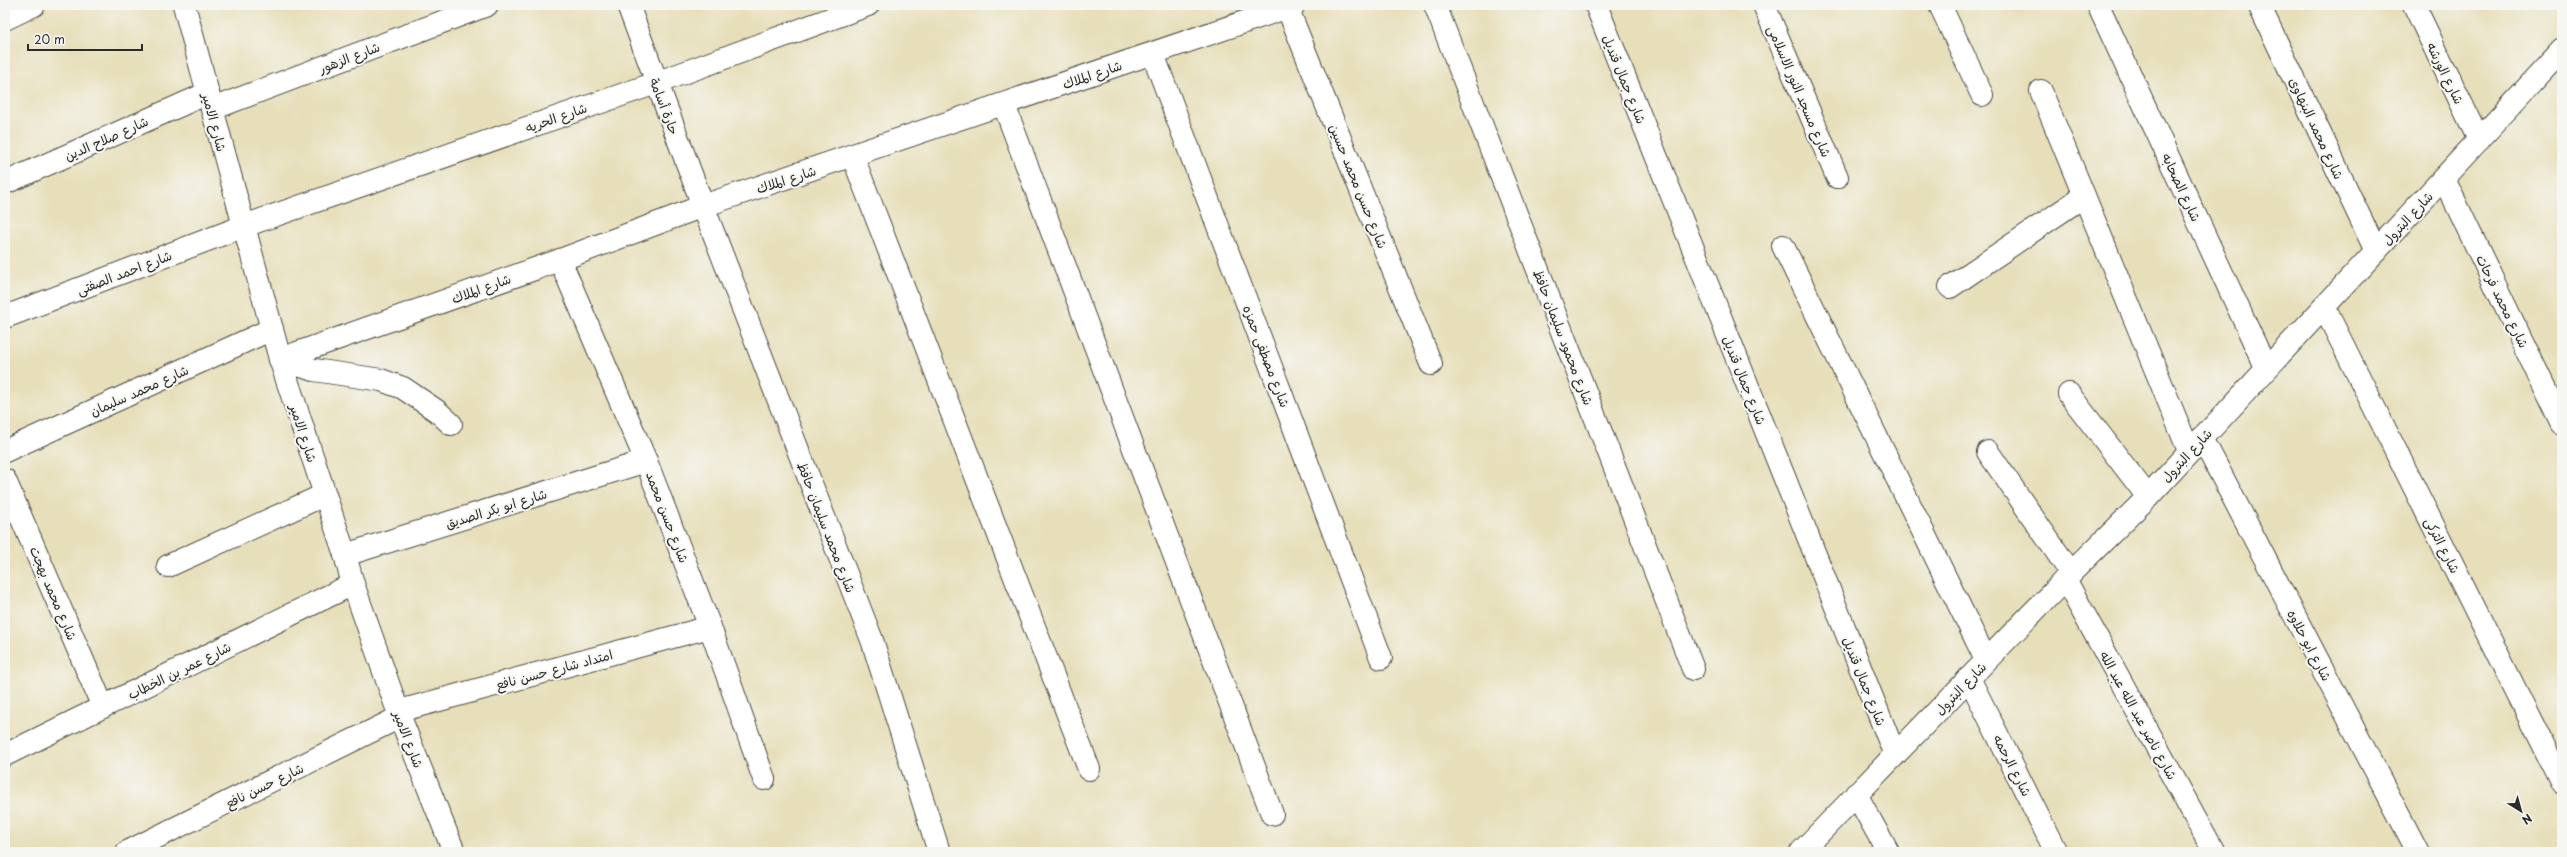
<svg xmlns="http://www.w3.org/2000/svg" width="2567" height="857" font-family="'Playpen Sans','Playpen Sans Arabic',sans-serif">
<rect width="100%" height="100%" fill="#f6f6f2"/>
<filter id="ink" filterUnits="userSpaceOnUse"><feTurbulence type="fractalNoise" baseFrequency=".025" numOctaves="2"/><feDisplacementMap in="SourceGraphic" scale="8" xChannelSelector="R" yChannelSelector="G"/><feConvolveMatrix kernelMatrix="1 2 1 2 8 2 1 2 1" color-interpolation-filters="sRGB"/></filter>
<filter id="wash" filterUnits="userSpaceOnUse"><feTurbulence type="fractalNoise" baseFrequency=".012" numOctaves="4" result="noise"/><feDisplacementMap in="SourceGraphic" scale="16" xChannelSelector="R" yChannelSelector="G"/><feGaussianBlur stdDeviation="0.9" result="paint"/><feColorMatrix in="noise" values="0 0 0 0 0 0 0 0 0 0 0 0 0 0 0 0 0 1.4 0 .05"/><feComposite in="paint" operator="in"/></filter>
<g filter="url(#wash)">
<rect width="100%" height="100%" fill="#e7dfba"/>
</g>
<g filter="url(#ink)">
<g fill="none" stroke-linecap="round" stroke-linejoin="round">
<defs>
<g id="minor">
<polyline points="184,5 280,359 345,555 353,584 400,717 454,852"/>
<polyline points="628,5 703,206 872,640 939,852"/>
<polyline points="1435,5 1693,669"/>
<polyline points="1596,5 1895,755"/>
<polyline points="1764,5 1837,177"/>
<polyline points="1940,5 1982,95"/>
<polyline points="2098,5 2266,368"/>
<polyline points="2259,5 2376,251"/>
<polyline points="2414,5 2479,140"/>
<polyline points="1287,7 1431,364"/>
<polyline points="5,19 34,5"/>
<polyline points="1153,54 1381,658"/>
<polyline points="2041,91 2189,451"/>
<polyline points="1004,105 1272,814"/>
<polyline points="212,109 487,5"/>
<polyline points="853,157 1089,769"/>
<polyline points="2444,179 2562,424"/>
<polyline points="5,183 208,93"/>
<polyline points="1783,246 1986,660"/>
<polyline points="560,260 646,461 710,627 764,779"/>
<polyline points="1950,287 2084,196"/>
<polyline points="2324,307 2562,783"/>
<polyline points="5,317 244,226 656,83 868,5"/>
<polyline points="280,359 560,260 703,206 1294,5"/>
<polyline points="280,359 314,370 381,380 403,388 437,411 451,424"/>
<polyline points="2069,394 2148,497"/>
<polyline points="2202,438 2418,852"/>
<polyline points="5,451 272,329"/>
<polyline points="1988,452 2071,573"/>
<polyline points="5,480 103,707"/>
<polyline points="345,555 646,461"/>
<polyline points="168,566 324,495"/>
<polyline points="2065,579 2214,852"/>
<polyline points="1969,678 2056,852"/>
<polyline points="399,711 710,627"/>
<polyline points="5,755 353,584"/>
<polyline points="1856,794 1888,852"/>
<polyline points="127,852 400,717"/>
<polyline points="1801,852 2071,573 2148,497 2562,50"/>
</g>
</defs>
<!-- minor casing -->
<use href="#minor" stroke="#474640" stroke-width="24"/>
<!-- minor -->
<use href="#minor" stroke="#fff" stroke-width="22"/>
</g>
</g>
<g text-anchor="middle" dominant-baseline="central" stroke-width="4" stroke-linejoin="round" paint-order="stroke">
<!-- street labels -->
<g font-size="13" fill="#2b2b2b" stroke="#f6f6f2">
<text transform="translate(349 57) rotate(-21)">شارع الزهور</text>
<text transform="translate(2446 73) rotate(64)">شارع الورشه</text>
<text transform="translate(1092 74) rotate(-19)">شارع الملاك</text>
<text transform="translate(1625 79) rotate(68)">شارع جمال قنديل</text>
<text transform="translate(1800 91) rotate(67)">شارع مسجد النور الاسلامى</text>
<text transform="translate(665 106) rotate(69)">حارة أسامة</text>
<text transform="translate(556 117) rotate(-19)">شارع الحريه</text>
<text transform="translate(215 122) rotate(75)">شارع الامير</text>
<text transform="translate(2317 128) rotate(65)">شارع محمد البنهاوى</text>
<text transform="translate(106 138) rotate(-24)">شارع صلاح الدين</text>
<text transform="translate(786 179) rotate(-18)">شارع الملاك</text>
<text transform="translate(1359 186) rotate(68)">شارع حسن محمد حسين</text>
<text transform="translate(2182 187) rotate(65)">شارع الصحابه</text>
<text transform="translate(2407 218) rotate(-47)">شارع البترول</text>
<text transform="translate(124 272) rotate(-21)">شارع احمد الصفتى</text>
<text transform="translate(481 288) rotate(-20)">شارع الملاك</text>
<text transform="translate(2503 301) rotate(64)">شارع محمد فرحات</text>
<text transform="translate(1564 337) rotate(69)">شارع محمود سليمان حافظ</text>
<text transform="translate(1267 356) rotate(69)">شارع مصطفى حمزه</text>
<text transform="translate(1745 380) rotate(68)">شارع جمال قنديل</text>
<text transform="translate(139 390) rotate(-24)">شارع محمد سليمان</text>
<text transform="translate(304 433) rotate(72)">شارع الامير</text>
<text transform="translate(2186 455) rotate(-47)">شارع البترول</text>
<text transform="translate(496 508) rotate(-17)">شارع ابو بكر الصديق</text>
<text transform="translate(668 517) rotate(69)">شارع حسن محمد</text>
<text transform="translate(827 527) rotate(69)">شارع محمد سليمان حافظ</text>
<text transform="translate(2443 545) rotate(63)">شارع التركى</text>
<text transform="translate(54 593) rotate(67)">شارع محمد بهجت</text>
<text transform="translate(2310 645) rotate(62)">شارع ابو حلاوه</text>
<text transform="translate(554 669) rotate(-15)">امتداد شارع حسن نافع</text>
<text transform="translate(179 670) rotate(-26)">شارع عمر بن الخطاب</text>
<text transform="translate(1865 681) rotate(68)">شارع جمال قنديل</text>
<text transform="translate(1960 688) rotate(-46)">شارع البترول</text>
<text transform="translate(2139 715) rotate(61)">شارع ناصر عبد الله عبد الله</text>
<text transform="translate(409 739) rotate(69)">شارع الامير</text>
<text transform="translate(2013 765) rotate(63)">شارع الرحمه</text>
<text transform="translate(264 785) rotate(-26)">شارع حسن نافع</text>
</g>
</g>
<!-- margin -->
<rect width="2567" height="857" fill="none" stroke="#f6f6f2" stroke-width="20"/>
<!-- north arrow -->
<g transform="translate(2521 811) rotate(143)" stroke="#f6f6f2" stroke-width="3" paint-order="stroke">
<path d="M0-3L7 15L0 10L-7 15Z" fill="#2b2b2b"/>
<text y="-6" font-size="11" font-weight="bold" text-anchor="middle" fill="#2b2b2b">N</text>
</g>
<!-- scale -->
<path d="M28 44v6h114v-6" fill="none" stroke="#2b2b2b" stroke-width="2"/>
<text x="34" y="44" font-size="12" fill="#2b2b2b" stroke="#f6f6f2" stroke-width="3" paint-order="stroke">20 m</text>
</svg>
